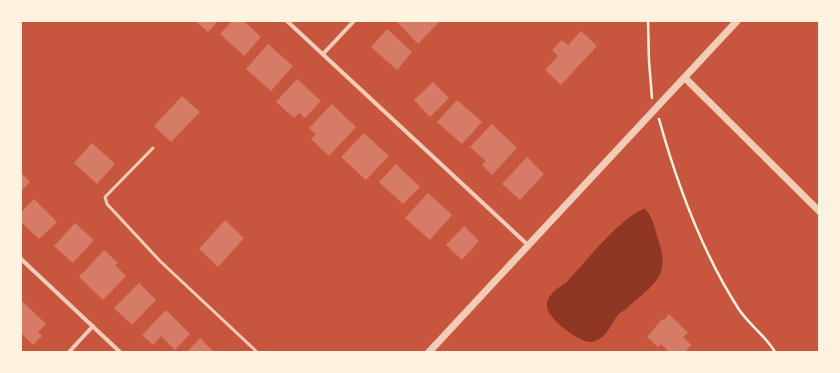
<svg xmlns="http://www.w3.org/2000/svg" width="840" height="373" font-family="Figtree,sans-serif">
<rect width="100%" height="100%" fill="#c8553d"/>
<!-- water -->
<path fill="#8f3625" d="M645,209C653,217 655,229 658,239C672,279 652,284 626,309C623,311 619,313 617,316C610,326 606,339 592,342C580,344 544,317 547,304C548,294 559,287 567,282C581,266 626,212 645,209Z"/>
<!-- building -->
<g fill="#d67c66">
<polygon points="195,21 218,21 208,32"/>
<polygon points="232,21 244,21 261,37 244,56 220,34"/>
<polygon points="396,21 440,21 418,44"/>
<polygon points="387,29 412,52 397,70 371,47"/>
<polygon points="581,31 597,46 561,85 545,70 558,56 552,50 562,40 568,45"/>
<polygon points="268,44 293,66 271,91 246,69"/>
<polygon points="297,79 321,101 305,118 299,113 294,118 276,102"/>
<polygon points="433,82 449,98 430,117 414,100"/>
<polygon points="182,96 200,112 171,142 154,126"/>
<polygon points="457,100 482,122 462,144 437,122"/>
<polygon points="332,104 356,127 329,156 311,139 316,134 309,128"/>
<polygon points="492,124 517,148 492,175 482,165 486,161 470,147"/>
<polygon points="364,133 389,156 366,180 341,157"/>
<polygon points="92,143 115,164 97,184 74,163"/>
<polygon points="527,157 544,174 520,200 502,184"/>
<polygon points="396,164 420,187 403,204 379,182"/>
<polygon points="21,173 30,182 21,191"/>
<polygon points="428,193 452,215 430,240 405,218"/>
<polygon points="34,199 57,222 39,239 21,222 21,212"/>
<polygon points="225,220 244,238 218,267 199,249"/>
<polygon points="75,223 94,240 73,263 54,246"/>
<polygon points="464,226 479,241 462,260 446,245"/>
<polygon points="104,250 118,263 115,265 126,276 103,300 79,277"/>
<polygon points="139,283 156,300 132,325 114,308"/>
<polygon points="23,302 46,324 38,332 42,336 33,345 21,333 21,305"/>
<polygon points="166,310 190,334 175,350 161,336 153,345 142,335"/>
<polygon points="669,314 688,333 683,337 691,345 685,352 669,352 661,344 658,347 647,337 662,319 664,320"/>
<polygon points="200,338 214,352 187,352"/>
</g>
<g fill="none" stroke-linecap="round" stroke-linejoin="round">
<!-- path -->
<g stroke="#fff3e0" stroke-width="2.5">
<polyline points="648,21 649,61 652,98"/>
<path d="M659,119C677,184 701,250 738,308C748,324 765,335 775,352"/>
</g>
<!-- service -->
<polyline stroke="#f1ccb7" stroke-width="3" points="153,148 105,197 107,204 160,261 257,352"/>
<!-- minor -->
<g stroke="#f1ccb7" stroke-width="4">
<polyline points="287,21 529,246"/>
<polyline points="323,54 354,21"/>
<polyline points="21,259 120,352"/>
<polyline points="69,352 93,326"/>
</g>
<!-- tertiary -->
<g stroke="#f1ccb7" stroke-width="7">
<polyline points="685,78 819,211"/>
<polyline points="429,352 737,21"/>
</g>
</g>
<!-- border -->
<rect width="840" height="373" fill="none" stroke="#fff3e0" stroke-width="44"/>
</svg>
